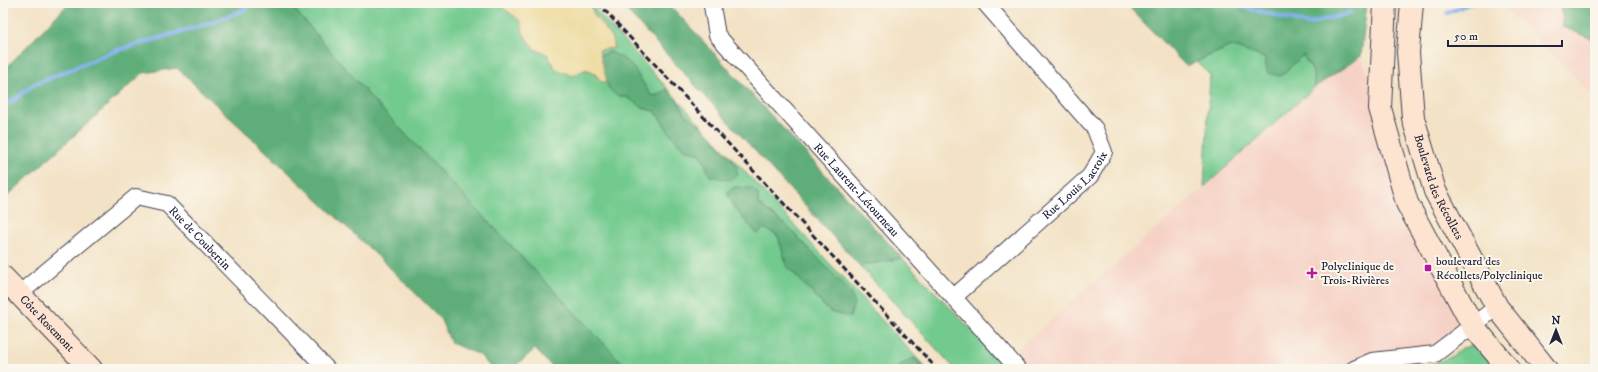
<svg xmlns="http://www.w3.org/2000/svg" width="1598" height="372" font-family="'IM FELL DW Pica',serif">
<rect width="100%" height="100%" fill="#fbf7ec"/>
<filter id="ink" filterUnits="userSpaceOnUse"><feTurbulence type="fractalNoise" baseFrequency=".025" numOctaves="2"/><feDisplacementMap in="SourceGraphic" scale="8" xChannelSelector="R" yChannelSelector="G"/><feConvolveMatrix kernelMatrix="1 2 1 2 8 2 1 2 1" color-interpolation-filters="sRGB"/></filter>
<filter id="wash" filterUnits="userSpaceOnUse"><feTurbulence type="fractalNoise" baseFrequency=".012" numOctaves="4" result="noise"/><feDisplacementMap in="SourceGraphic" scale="16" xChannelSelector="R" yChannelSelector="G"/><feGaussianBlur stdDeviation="0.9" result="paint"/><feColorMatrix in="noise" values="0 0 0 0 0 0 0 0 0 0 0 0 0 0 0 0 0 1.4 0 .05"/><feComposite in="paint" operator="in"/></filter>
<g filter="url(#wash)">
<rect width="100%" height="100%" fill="#f3e2c5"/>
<!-- built -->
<g fill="#f6d1c5">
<polygon points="1500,3 1595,3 1595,97"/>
<polygon points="1361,56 1380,105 1407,203 1473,326 1435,354 1354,369 1018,369 1008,357 1204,187 1315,87"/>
</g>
<!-- green -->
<g fill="#73ca8f" stroke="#4a7665" fill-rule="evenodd">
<path d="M289,3H499L503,8L522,21L534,49L547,54L555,68C576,69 587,65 602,82H607C609,96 620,94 630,99C639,104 644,110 655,111L672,136L684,149L701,154L710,176L708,134L704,128L687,116L675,97C760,187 843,278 927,369L914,358L900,365L899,369H628L373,100ZM758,194V203L788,227L808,247L850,317L830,312L787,266L778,236L764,228L757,234L740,214Z"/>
<path d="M590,4L668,89L655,96L651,95C636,75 637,63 610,52L601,55L599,50L614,48L611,36L595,16Z"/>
<polygon points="1231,46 1265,58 1303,55 1312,70 1315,87 1204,187 1210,75 1196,62"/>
<polygon points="902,258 999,358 1008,369 955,369 860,266"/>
<polygon points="1477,345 1501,369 1368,369 1405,364 1428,365 1451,357 1462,348"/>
</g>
<!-- forest -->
<g fill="#5eae7a" stroke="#40685a">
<path d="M69,3H289L373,100L628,369H554L535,349C517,364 517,369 492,369L480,355L451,343L440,318L383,261L177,68L143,73L3,200V71Z"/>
<polygon points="620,3 668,3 902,258 860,266"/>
<polygon points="1125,3 1367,3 1361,56 1315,87 1312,70 1303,55 1281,76 1267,73 1265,58 1231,46 1186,66"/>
<polygon points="1561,3 1595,3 1595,40 1563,27"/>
<path d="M610,52C637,63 636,75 651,95L655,96L668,89L675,97L687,116L704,128L729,156L736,165L738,175L729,180L710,176L701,154L685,149L672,136L655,111C645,110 639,105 630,99C625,96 618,97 613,93C605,87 602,65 601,55Z"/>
<path d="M735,187L752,188L758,194V204L788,227L851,293L854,304L850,317L830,312L787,266L778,236L764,228L758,234C746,221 732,209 727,192Z"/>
<polygon points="914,358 927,369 899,369 900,365"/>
</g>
<!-- sand -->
<polygon fill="#eeda9e" stroke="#887e6c" points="499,3 589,3 595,16 611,36 614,48 599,50 607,82 602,82 595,74 586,69 572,76 555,68 547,54 534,49 523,33 521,21 503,8"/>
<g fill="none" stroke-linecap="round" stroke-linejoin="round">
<!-- stream -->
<g stroke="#80afea" stroke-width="4.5">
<polyline points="1228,3 1308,24 1350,13"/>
<polyline points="1447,13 1471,3"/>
<polyline points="3,108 33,85 115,51 214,22 245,9 248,3"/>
</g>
</g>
</g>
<g filter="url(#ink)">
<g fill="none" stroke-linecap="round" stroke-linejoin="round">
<defs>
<g id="street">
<path id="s1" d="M715,3L712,6L717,35L1018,369"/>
<path id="s2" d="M19,294L136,197L167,204L327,369"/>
<path id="s3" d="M954,297L1090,176L1104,152L1095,129L985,3"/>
<polyline points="1354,369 1372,361 1435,354 1497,307"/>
</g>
<g id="secondary">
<polyline points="1385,3 1380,108 1407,203 1473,326 1509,369"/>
<path id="s4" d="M1412,3L1408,52L1413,118L1435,191L1497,307L1546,369"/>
<path id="s5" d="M3,277L91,369"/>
</g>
</defs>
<!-- street casing -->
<use href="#street" stroke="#413f50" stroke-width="18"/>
<!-- secondary casing -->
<use href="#secondary" stroke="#413f50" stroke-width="24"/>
<!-- street -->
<use href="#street" stroke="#fff" stroke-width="16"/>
<!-- secondary -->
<use href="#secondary" stroke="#fde4d0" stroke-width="22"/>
<!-- rail -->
<polyline stroke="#22223b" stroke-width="3" stroke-dasharray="6 3" stroke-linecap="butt" points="598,3 937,369"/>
</g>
</g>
<!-- markers -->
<g fill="#b5179e" stroke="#fbf7ec" stroke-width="1.5">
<rect x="1424" y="264" width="8" height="8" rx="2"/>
<path d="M1310 267h4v4h4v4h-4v4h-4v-4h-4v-4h4z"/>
</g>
<g text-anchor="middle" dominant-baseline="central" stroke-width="4" stroke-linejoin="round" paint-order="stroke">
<!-- street labels -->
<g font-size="12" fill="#22223b" stroke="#fbf7ec">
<text stroke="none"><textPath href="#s3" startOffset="165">Rue Louis Lacroix</textPath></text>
<text stroke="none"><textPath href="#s4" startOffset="189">Boulevard des Récollets</textPath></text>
<text stroke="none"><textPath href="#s1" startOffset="242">Rue Laurent-Létourneau</textPath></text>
<text stroke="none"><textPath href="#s2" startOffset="231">Rue de Coubertin</textPath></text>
<text stroke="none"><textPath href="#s5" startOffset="64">Côte Rosemont</textPath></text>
</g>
<!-- poi labels -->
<g font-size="12" fill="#22223b" stroke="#fbf7ec" text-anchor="start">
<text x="1436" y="261">boulevard des<tspan x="1436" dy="14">Récollets/Polyclinique</tspan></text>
<text x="1321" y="266">Polyclinique de<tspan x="1321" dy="14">Trois-Rivières</tspan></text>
</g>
</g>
<!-- margin -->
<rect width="1598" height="372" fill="none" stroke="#fbf7ec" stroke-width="16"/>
<!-- north arrow -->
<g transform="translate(1556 330)" stroke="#fbf7ec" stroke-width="3" paint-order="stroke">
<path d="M0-3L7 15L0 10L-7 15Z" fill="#22223b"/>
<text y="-6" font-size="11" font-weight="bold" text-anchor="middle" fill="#22223b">N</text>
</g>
<!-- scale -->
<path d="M1448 40v6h114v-6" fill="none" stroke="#22223b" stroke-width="2"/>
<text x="1454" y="40" font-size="12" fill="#22223b" stroke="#fbf7ec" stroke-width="3" paint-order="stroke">50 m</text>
</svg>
